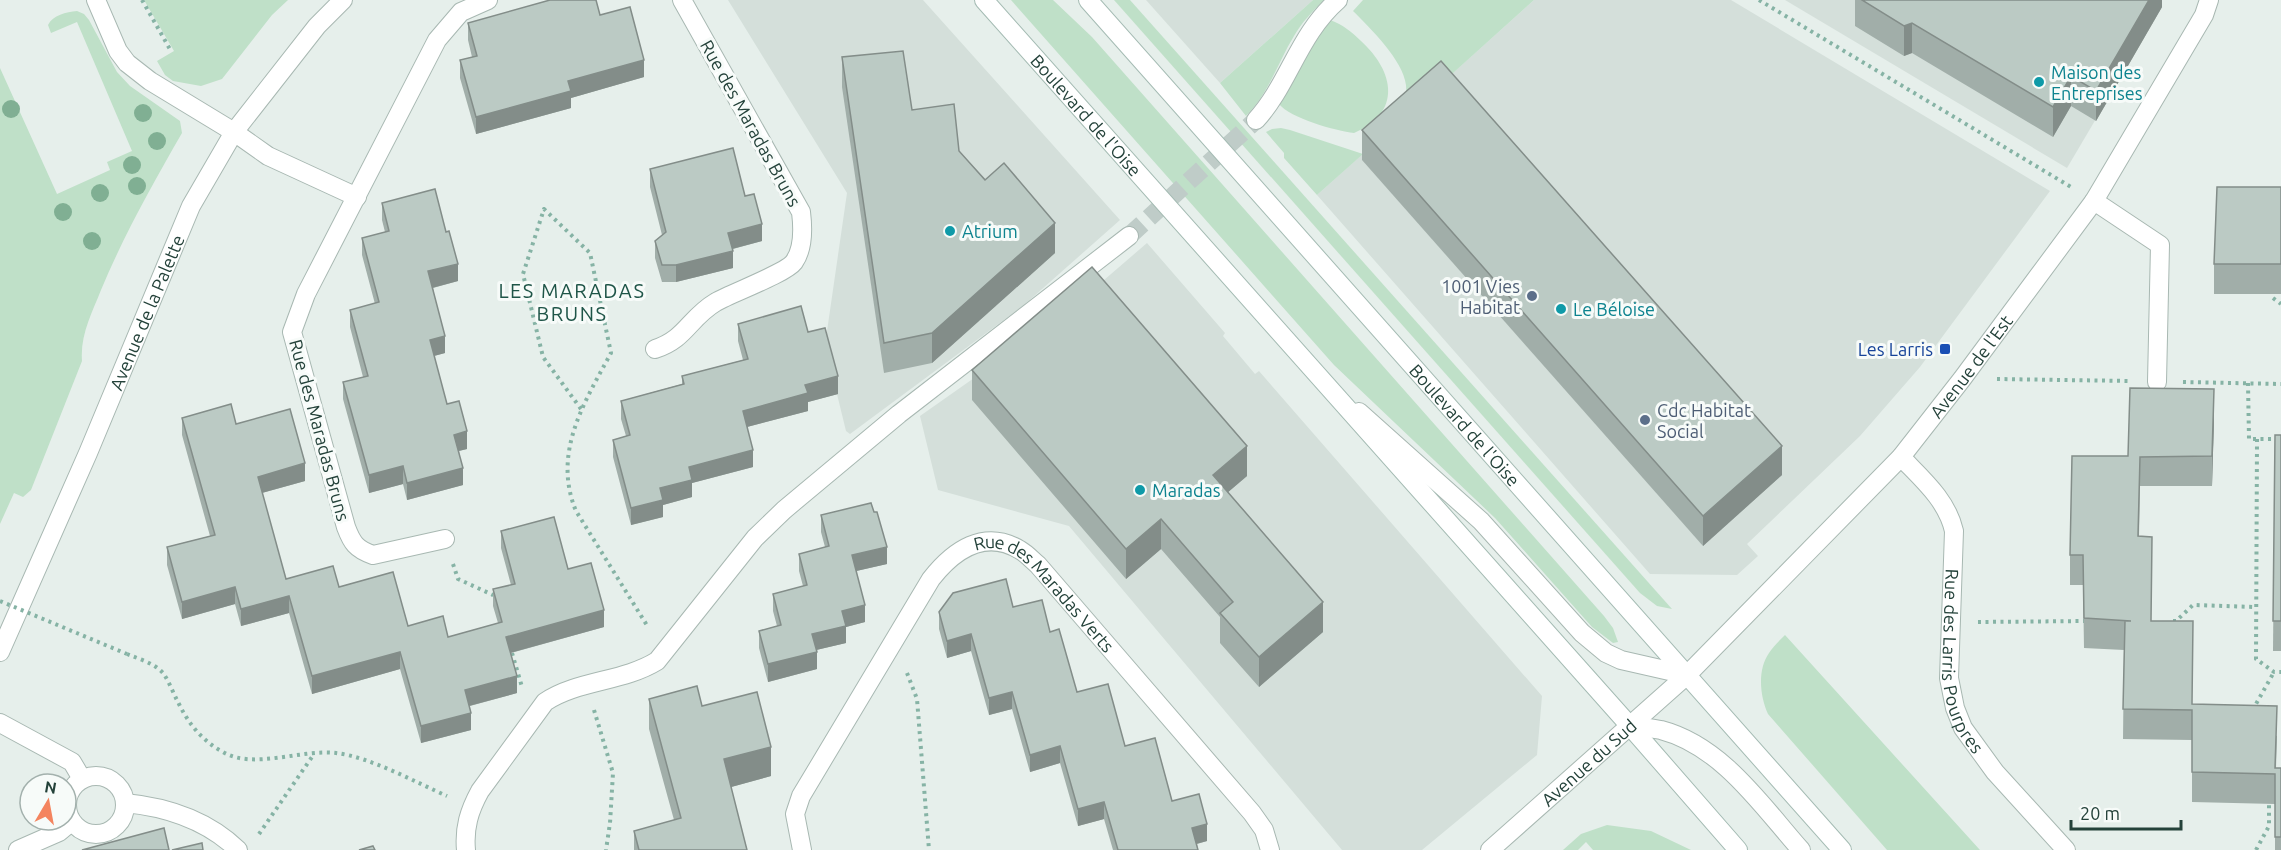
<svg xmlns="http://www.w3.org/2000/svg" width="2281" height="850" font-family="Ubuntu,sans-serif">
<rect width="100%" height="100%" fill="#e6efeb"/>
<!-- built -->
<g fill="#d4dfda">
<polygon points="728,0 923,0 1120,220 1024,305 850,434 846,431 825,345 847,193"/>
<polygon points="1146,0 1313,0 1220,83"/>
<polygon points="1534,0 1731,0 2050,191 1920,367 1860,436 1747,544 1758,556 1737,575 1650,574 1317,195"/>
<polygon points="1785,0 2160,0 2162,7 2067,168"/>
<polygon points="1147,243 1225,333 1223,336 1255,374 1259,371 1542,696 1537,755 1422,850 1342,850 1069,526 938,490 920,416 984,371 1017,355"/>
</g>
<!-- green -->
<g fill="#bfe0c8">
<polygon points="144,0 288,0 272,15 222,79 201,86 173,81 165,75 157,61 174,51"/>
<polygon points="1011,0 1053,0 1092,37 1604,616 1613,628 1618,642 1613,643 1592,627 1495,518 1334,365"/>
<polygon points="1114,0 1130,0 1672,609 1657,606 1640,593"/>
<path d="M1313,0H1324C1313,11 1302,22 1294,36C1278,62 1268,95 1246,116L1220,83Z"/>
<path d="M1363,0H1534L1402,119C1404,108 1407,96 1406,85C1403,60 1370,28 1353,11Z"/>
<path d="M77,11L84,14L89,20L117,72L130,86L180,121L182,133C152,185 124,235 101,290C92,313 80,335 82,361L31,490L23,497L14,493L0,524V68L57,194L110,170L107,162L132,151L77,22L51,33L48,25C53,15 66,12 77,11Z"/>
<path d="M1330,20C1342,24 1352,32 1361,41C1395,72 1402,113 1354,133C1336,131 1290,118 1279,104L1326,23Z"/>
<polygon points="1281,128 1290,130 1363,154 1317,195 1284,158 1284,153 1266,132 1272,129"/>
<path d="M1785,635L1980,850H1887L1768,714C1760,697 1757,670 1769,653C1773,647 1779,641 1785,635Z"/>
<polygon points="1607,825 1651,831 1691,850 1593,850 1586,842 1578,850 1563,850 1581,834"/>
</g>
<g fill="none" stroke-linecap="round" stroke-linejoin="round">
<!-- pedestrian-tunnel -->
<polyline stroke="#bfccc8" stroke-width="18" stroke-dasharray="18 9" stroke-linecap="butt" points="1129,236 1256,120"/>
<defs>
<g id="service">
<polyline points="96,0 118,51 127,63 150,81 234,132 268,156 357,197"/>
<polyline points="2094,201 2160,245 2157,382"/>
<path d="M655,349C686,339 689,318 716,302C732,293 786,273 794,262C804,248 803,228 801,212L682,0"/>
<path id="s1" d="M1901,457C1922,479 1947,500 1954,531L1949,678L1955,708L1963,728L1995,772L2066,850"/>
<path d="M445,539L373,555C356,549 352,543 346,527L292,332L306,294L437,40L461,12L488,0"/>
<polyline points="0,723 72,762 82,779"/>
<circle cx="96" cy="805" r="29"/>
<path d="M125,803C167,807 207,820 238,850"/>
<polyline points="18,850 59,832 71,822"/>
<path id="s2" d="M802,850L795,814L801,796L931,579C953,551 984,528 1020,550C1027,554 1032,560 1038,565L1252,813L1264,830L1270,850"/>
</g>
<g id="pedestrian">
<path d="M1256,120C1289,84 1298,35 1338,0"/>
<path d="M466,850C464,828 469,811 480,791L545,702C578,680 623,682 657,661L755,538L784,510L899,414L1129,236"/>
</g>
<g id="minor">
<path id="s3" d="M1359,412L1481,521L1582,633L1606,653L1621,660L1687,675L1901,457L1962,379L2094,201L2204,15L2209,0"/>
</g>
<g id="tertiary">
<path id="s4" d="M0,652L88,453L191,206L234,132L317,26L343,0"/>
<path d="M1629,725C1640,727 1651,728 1661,730C1722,746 1762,806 1801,850"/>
<path id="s5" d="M1490,850L1687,675"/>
</g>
<g id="secondary">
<path id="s6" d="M984,0L1629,725L1738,850"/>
<path id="s7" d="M1088,0L1842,850"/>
</g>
</defs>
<!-- service casing -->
<use href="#service" stroke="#a8b8b2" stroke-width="20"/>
<!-- pedestrian casing -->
<use href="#pedestrian" stroke="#a8b8b2" stroke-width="20"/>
<!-- minor casing -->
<use href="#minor" stroke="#a8b8b2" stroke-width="20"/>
<!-- tertiary casing -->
<use href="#tertiary" stroke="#a8b8b2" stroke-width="20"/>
<!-- secondary casing -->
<use href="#secondary" stroke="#a4bbb3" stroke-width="20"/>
<!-- path -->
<g stroke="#86b3a5" stroke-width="4" stroke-dasharray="3 4.5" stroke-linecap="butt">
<polyline points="142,0 171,51"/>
<polyline points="1759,0 2071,187"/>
<polyline points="2273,298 2281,304"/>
<polyline points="1997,379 2130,381"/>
<polyline points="2183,382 2281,384"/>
<polyline points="2248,383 2249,439 2281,439"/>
<path d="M581,409L543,357L523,274L544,209L590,253L611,353C584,403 552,453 576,511L648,627"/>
<polyline points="2257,439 2256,659 2274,672 2281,672"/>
<polyline points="453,564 458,579 493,595 495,599"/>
<polyline points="2173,621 2176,621 2193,605 2256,607"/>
<polyline points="1978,622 2087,621"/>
<polyline points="512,653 522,687"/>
<path d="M127,654C139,659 154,663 163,673C169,681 173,693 178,702C188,723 202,741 223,752C253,770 301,749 336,753C370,757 415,782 447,796"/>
<polyline points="907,673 917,699 929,850"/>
<polyline points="2261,709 2256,704 2274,672"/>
<polyline points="594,710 613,773 610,823 606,850"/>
<polyline points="259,834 314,754"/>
<polyline points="2256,850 2269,826 2269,800"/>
</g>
<!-- service -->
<use href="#service" stroke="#fff" stroke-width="18"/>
<!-- pedestrian -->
<use href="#pedestrian" stroke="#fff" stroke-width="18"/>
<!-- minor -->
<use href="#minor" stroke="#fff" stroke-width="18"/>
<!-- tertiary -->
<use href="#tertiary" stroke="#fff" stroke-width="18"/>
<!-- secondary -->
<use href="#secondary" stroke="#fff" stroke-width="18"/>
<!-- path-bridge -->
<polyline stroke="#86b3a5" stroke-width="4" stroke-dasharray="3 4.5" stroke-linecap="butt" points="0,601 127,654"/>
</g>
<!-- trees -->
<g fill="#80af93">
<circle cx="11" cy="109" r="9"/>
<circle cx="143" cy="113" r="9"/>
<circle cx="157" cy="141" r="9"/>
<circle cx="132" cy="165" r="9"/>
<circle cx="137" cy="186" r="9"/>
<circle cx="100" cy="193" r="9"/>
<circle cx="63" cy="212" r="9"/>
<circle cx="92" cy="241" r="9"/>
</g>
<!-- wall -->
<g fill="#a1aea9">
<polygon points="1855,0 2162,0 2162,7 2096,121 2071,106 2053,137 1912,53 1904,56 1855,26"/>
<polygon points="600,15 644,77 571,98 571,108 476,134 460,78 460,60 472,57 468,40 468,23"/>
<polygon points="842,57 912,110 959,151 1055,253 932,363 884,373 842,87"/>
<polygon points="1362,130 1782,475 1703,546 1362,160"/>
<polygon points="650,169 745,196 762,241 733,249 733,268 676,282 662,282 655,258 655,241 662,235 650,187"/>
<polygon points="2281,187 2281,294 2214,294 2214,264"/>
<polygon points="382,203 458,281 433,288 445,353 434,356 447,404 467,449 459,451 463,485 407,500 403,484 369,493 343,399 343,382 363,377 350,327 350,310 375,304 362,255 362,238 385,232 382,220"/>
<polygon points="738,324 808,332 838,394 808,402 808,411 747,427 753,467 692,483 692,497 663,505 663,517 631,525 613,457 613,440 626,436 621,419 621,401 682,384 682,376 743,360 738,341"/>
<polygon points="972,370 1247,476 1228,492 1323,632 1259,687 1220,643 1220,617 1161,549 1126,579 972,400"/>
<polygon points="182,418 236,424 305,481 262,493 286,579 339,587 408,626 448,637 498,623 493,606 493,589 511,585 501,548 501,531 568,569 604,627 511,653 517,693 470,706 471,730 421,743 400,669 312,694 289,613 241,626 235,604 182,619 167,565 167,547 210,536 182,435"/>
<polygon points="2214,419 2212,486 2140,486 2139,536 2151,621 2192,704 2277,736 2276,768 2281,768 2281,850 2275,850 2275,804 2192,802 2192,740 2123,739 2124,650 2084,648 2083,585 2070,585 2070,555 2128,456"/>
<polygon points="2275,435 2281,435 2281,651 2273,651"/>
<polygon points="821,515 887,564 856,571 865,622 846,627 846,643 816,650 817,669 768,682 759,648 759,631 777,626 773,611 773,594 803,586 799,571 799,554 825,547 821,532"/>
<polygon points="1013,607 1050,632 1077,692 1207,841 1197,844 1198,850 1113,850 1104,819 1078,826 1060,763 1030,772 1012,709 989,715 971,651 947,658 939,629 939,612"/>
<polygon points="649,699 702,706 771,776 731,787 747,850 634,850 634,831 674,820 649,729"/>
</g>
<!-- shaded-wall -->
<g fill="#838d89">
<polygon points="2149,0 2162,0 2162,7 2096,121 2096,91"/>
<polygon points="1912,23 1912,53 1904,56 1904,26"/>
<polygon points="644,60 644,77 571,98 571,108 476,134 476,117 568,81"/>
<polygon points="2071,76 2071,106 2053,137 2053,107"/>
<polygon points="1055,223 1055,253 932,363 932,333"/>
<polygon points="762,224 762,241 728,250 728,233"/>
<polygon points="733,251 733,268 676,282 676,265"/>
<polygon points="458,264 458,281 428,289 428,271"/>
<polygon points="445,336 445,353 430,357 430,340"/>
<polygon points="838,376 838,394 808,402 808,411 743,428 743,411 805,385"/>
<polygon points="2214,389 2214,419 2212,486 2212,456"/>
<polygon points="467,431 467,449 454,452 454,435"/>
<polygon points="1247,446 1247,476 1213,505 1213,475"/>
<polygon points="1782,446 1782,475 1703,546 1703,516"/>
<polygon points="753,450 753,467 692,483 692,497 663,505 663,517 631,525 631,508 660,488 689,467"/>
<polygon points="305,463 305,481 258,494 258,477"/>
<polygon points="403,466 403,484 369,493 369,475"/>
<polygon points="463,468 463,485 407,500 407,483"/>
<polygon points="1161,519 1161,549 1126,579 1126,549"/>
<polygon points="887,547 887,564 852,572 852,555"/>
<polygon points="235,587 235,604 182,619 182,602"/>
<polygon points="289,596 289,613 241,626 241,609"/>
<polygon points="1323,602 1323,632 1259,687 1259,657"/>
<polygon points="865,605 865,622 846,627 846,643 812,651 812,634 842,611"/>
<polygon points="604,610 604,627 506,654 506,637"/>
<polygon points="971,634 971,651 947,658 947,641"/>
<polygon points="400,652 400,669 312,694 312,676"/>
<polygon points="817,652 817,669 768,682 768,664"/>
<polygon points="517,676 517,693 465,707 465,690"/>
<polygon points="1012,692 1012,709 989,715 989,698"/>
<polygon points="471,713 471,730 421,743 421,726"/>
<polygon points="1060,746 1060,763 1030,772 1030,755"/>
<polygon points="771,747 771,776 724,789 724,759"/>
<polygon points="1104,802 1104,819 1078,826 1078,809"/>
<polygon points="1207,824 1207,841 1192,845 1192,828"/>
</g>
<!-- building -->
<g fill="#bbcac4" stroke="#838d89" stroke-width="1.5">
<polygon points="550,0 596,0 600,15 630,7 644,60 568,81 571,91 476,117 460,60 477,56 468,23"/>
<polygon points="1862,0 2149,0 2096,91 2071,76 2053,107 1912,23 1904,26"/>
<polygon points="903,51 912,110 954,104 959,151 985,180 1004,163 1055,223 932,333 884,343 842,57"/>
<polygon points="1441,61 1782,446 1703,516 1362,130"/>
<polygon points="733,148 745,196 754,194 762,224 728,233 733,251 676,265 662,265 655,241 666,232 650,169"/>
<polygon points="2217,187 2281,187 2281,264 2214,264"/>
<polygon points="435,189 446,232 449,231 458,264 428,271 445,336 430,340 447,404 459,401 467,431 454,435 463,468 407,483 403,466 369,475 343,382 368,376 350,310 379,302 362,238 389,231 382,203"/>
<polygon points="1092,267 1247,446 1213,475 1323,602 1259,657 1220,613 1233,602 1161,519 1126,549 972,370"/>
<polygon points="801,306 808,332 825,328 838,376 805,385 808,393 743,411 753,450 689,467 692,480 660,488 663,500 631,508 613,440 630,435 621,401 684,384 682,376 748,359 738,324"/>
<polygon points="2130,388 2214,389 2212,456 2140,457 2138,536 2152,537 2151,621 2193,621 2192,704 2277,706 2275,768 2281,768 2281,837 2275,837 2275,774 2192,772 2192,710 2123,709 2125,621 2131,621 2084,618 2083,555 2070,555 2072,456 2128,456"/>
<polygon points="231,404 236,424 290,409 305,463 258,477 286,579 333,566 339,587 393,572 408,626 443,616 448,637 502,622 493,589 515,584 501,531 554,517 568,569 591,563 604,610 506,637 517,676 465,690 471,713 421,726 400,652 312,676 289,596 241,609 235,587 182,602 167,547 215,535 182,418"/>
<polygon points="2275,435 2281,435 2281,621 2273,621"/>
<polygon points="871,503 874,512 877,512 887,547 852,555 865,605 842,611 846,626 812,634 817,652 768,664 759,631 781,625 773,594 807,585 799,554 829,546 821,515"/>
<polygon points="1006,579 1013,607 1042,600 1050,632 1059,629 1077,692 1108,684 1125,746 1155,738 1172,801 1199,794 1207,824 1192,828 1198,850 1118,850 1104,802 1078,809 1060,746 1030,755 1012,692 989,698 971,634 947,641 939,612 953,593"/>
<polygon points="697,686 702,706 757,692 771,747 724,759 747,850 639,850 634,831 681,818 649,699"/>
<polygon points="164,828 169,850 82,850"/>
<polygon points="202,843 203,850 172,850"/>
<polygon points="373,846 375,850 359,850"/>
</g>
<!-- markers -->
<g fill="#0f9aa8" stroke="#f7fbf9" stroke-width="2">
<circle cx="2039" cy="82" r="6"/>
<circle cx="950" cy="231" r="6"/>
<circle cx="1561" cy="309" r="6"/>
<circle cx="1140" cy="490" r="6"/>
</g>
<g fill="#5c6f8a" stroke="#f7fbf9" stroke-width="2">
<circle cx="1532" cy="296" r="6"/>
<circle cx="1645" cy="420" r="6"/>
</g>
<rect fill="#1a4fb4" stroke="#f7fbf9" stroke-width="2" x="1939" y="343" width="12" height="12" rx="3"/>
<g text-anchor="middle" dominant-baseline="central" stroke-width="6" stroke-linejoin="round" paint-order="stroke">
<!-- culture labels -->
<g font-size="18" fill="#0d838f" stroke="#f7fbf9" text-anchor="start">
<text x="2051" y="72">Maison des<tspan x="2051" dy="21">Entreprises</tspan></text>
<text x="962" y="231">Atrium</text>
<text x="1573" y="309">Le Béloise</text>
<text x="1152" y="490">Maradas</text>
</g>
<!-- street labels -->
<g font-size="18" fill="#24423a" stroke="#f7fbf9">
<text stroke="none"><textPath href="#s6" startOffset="154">Boulevard de l'Oise</textPath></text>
<text transform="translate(751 123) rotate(61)">Rue des Maradas Bruns</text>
<text stroke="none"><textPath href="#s4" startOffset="370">Avenue de la Palette</textPath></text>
<text stroke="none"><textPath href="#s3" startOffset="850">Avenue de l'Est</textPath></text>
<text stroke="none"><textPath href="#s7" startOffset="568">Boulevard de l'Oise</textPath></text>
<text transform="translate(320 430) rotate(75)">Rue des Maradas Bruns</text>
<text stroke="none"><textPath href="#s2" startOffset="456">Rue des Maradas Verts</textPath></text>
<text stroke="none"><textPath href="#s1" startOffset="225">Rue des Larris Pourpres</textPath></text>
<text stroke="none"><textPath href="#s5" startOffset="132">Avenue du Sud</textPath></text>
</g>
<!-- service labels -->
<g font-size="18" fill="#4e5e75" stroke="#f7fbf9" text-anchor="end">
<text x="1520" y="286">1001 Vies<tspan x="1520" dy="21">Habitat</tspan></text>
<text x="1657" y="410" text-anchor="start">Cdc Habitat<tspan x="1657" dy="21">Social</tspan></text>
</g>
<!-- transit labels -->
<g font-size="18" fill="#164399" stroke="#f7fbf9" text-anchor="end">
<text x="1933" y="349">Les Larris</text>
</g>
<!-- neighbourhood labels -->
<g font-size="20" letter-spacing="1.5" fill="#1f5548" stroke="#f7fbf9">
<text x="572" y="290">LES MARADAS<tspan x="572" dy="23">BRUNS</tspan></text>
</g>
</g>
<!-- north arrow -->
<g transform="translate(48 802) rotate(10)"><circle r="28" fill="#f7fbf9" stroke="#a3b1ad" stroke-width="1.5"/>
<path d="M0-4.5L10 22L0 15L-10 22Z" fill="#f4845f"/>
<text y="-9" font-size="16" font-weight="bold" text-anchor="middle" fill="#24423a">N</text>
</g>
<!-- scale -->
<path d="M2071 820v9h110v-9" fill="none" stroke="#24423a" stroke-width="3"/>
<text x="2080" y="820" font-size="18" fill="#24423a" stroke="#f7fbf9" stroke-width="4.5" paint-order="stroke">20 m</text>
</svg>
